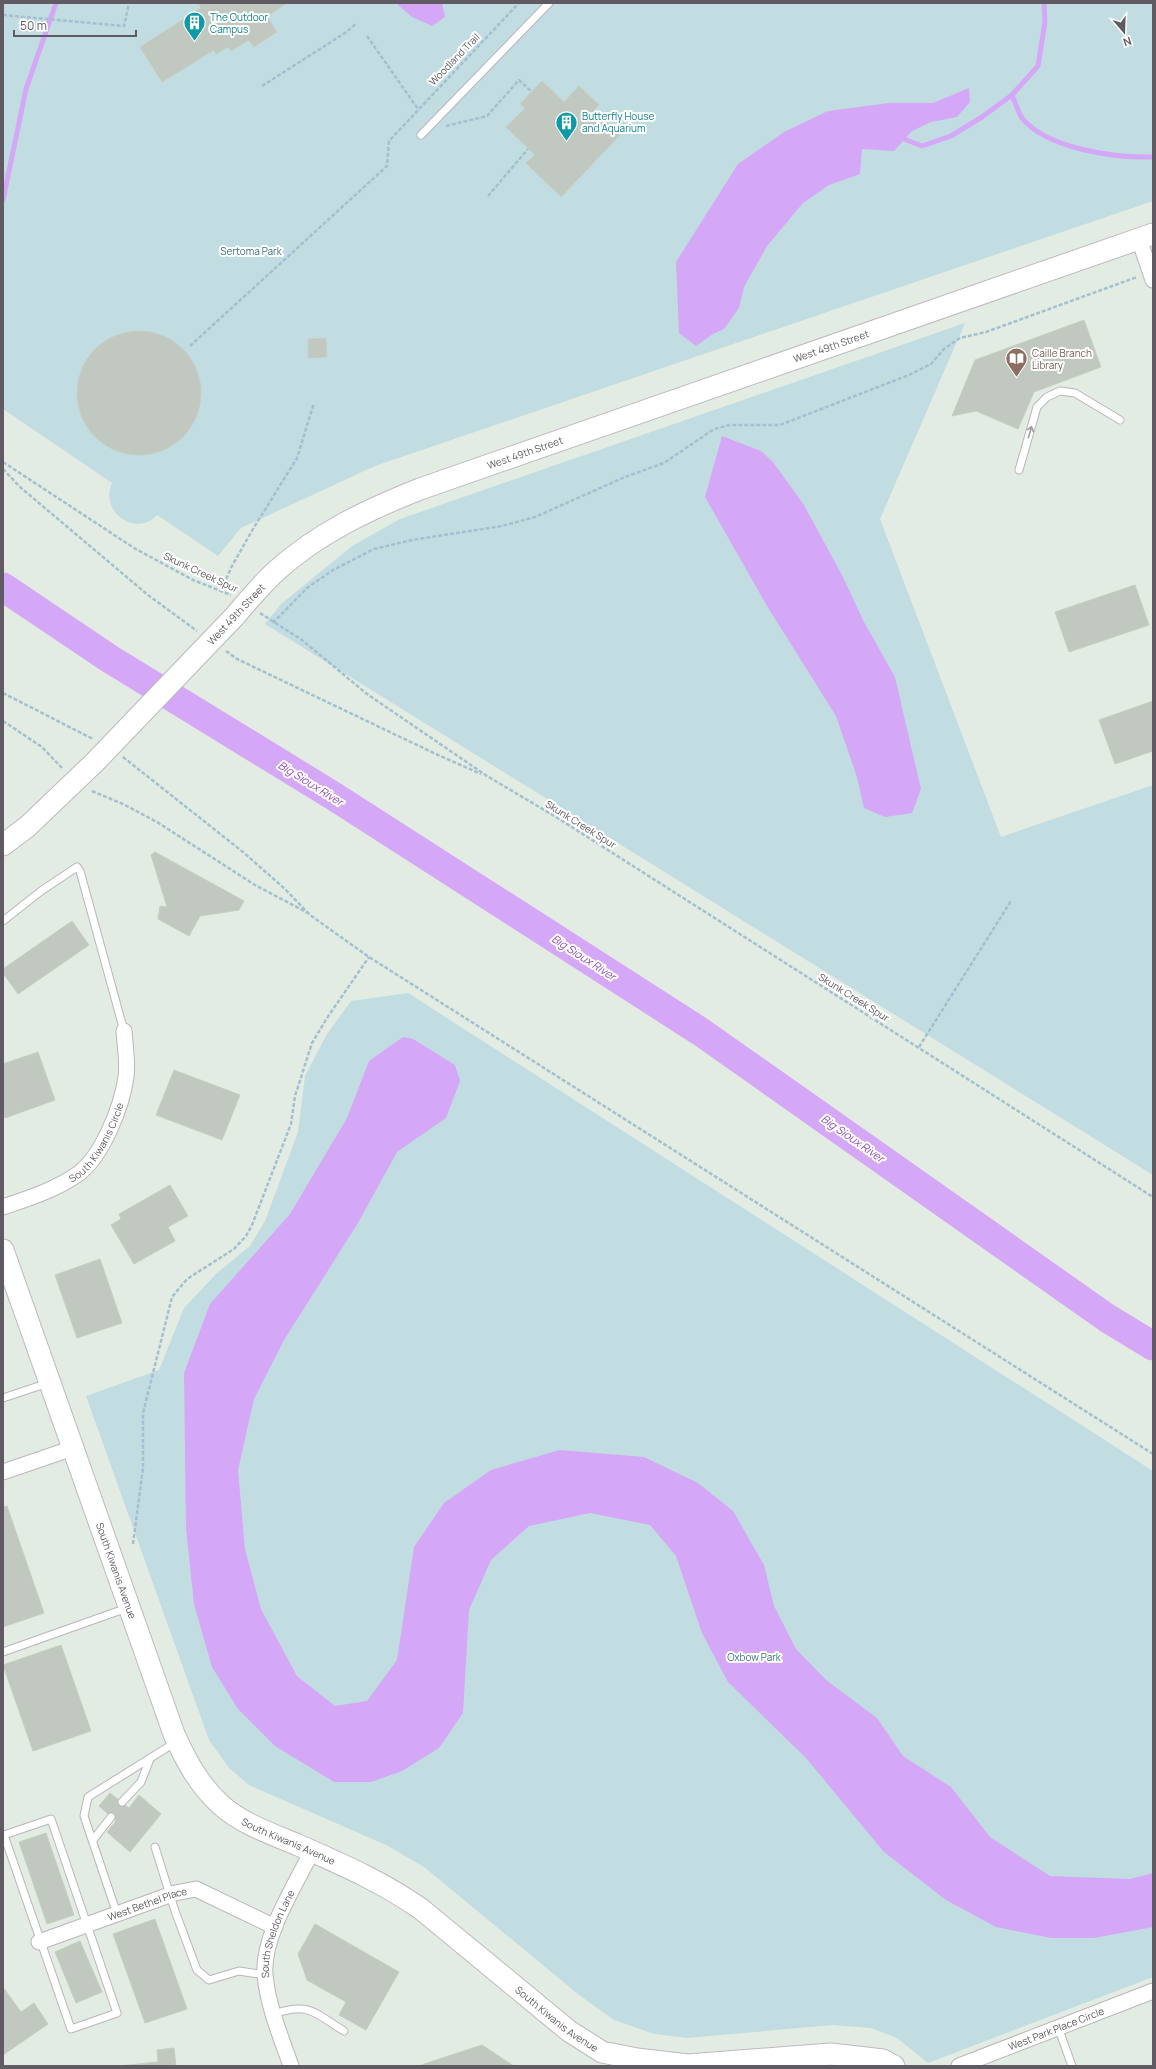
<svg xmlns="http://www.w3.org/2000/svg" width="1156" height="2069" font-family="Manrope,sans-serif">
<rect width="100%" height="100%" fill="#e3ece2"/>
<!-- green -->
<g fill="#c1dde2">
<path d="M3,3H1153V201L375,466L241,528L218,556L157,515C136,538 99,512 112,483L3,409Z"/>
<polygon points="965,323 880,519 1001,837 1153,785 1153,1175 265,624 281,604 352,546 400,519"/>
<polygon points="408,993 1153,1471 1153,1977 928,2063 897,2038 871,2028 833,2025 688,2038 654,2034 614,2020 579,1995 424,1867 386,1845 249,1785 229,1768 209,1740 86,1396 159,1370 184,1308 217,1273 250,1246 265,1221 298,1132 305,1076 327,1034 351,1001"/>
</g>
<!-- water -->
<g fill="#d5a7f7">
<polygon points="396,3 442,3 445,17 432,26 412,17"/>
<polygon points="969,88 970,102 957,117 931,122 912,131 894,151 862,149 860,174 829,185 803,203 767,246 744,287 739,308 724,329 713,334 696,346 679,333 676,262 738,164 784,132 828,111 889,103 933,103"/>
<polygon points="722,436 761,451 773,462 804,505 843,577 864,622 895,677 921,789 912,813 885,817 864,808 857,777 836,716 767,606 705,497"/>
<polygon points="403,1037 413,1039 455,1065 460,1081 446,1118 397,1152 358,1223 284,1340 254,1399 238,1470 245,1549 261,1609 297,1676 335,1706 367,1701 397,1660 414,1547 444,1503 491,1470 560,1450 644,1457 698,1483 733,1511 764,1565 774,1606 796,1649 826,1680 877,1718 903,1756 951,1787 990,1837 1050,1876 1130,1879 1153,1873 1153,1927 1094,1938 1051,1938 996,1927 946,1900 884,1852 806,1758 728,1682 702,1633 676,1556 650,1525 590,1513 529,1526 491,1560 469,1610 463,1713 439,1748 402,1771 371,1782 334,1782 275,1746 238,1709 212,1667 194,1604 186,1528 184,1373 210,1304 290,1214 347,1118 369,1061"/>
</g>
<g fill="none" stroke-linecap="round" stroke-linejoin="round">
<!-- stream -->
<g stroke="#d5a7f7" stroke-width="5">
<path d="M1012,95C1015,102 1018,112 1022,118C1047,149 1115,158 1153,157"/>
<polyline points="899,137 922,146 951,136 982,117 1012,95 1038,66 1045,22 1044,3"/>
<polyline points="3,200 26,89 56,3"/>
</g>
<!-- river -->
<polyline stroke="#d5a7f7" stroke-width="29" points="3,587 110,659 335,797 701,1032 1107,1318 1153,1346"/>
</g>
<!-- building -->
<g fill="#c1c8bf" stroke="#c4d0c1">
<polygon points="198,3 287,3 267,16 277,32 254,47 249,40 231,51 228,47 216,54 214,50 162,82 140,47 201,8"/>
<polygon points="542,81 564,102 579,86 599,105 594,110 620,135 561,197 526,163 535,155 506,127 525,108 520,104"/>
<polygon points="1084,320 1101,367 1034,392 1018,429 976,411 952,416 975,360"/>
<circle cx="139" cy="393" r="62"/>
<polygon points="326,338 327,357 308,358 308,339"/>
<polygon points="1135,585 1149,625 1069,652 1055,612"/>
<polygon points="1153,701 1153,751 1115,764 1099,720"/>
<polygon points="155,852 244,901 239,910 200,916 189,936 158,919 160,906 167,907 151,855"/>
<polygon points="72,921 89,945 18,994 3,973 3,969"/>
<polygon points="38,1052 55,1100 5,1118 3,1113 3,1064"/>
<polygon points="174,1070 240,1095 222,1140 156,1115"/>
<polygon points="170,1185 188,1216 168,1227 175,1241 134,1264 111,1225 121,1219 119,1214"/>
<polygon points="100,1259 122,1323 77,1338 55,1275"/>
<polygon points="7,1506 44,1613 3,1627 3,1507"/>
<polygon points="61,1645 91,1731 33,1751 3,1665"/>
<polygon points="110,1793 129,1808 139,1795 161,1814 130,1852 107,1832 116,1821 99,1806"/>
<polygon points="46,1833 74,1915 47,1924 19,1842"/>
<polygon points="155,1919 187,2009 145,2023 113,1934"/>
<polygon points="315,1924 399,1972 366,2030 339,2015 346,2002 307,1980 298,1954"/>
<polygon points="80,1941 102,1992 76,2003 55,1952"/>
<polygon points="3,1987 21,2012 34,2003 48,2024 3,2055"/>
<polygon points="482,2045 514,2066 418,2066"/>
<polygon points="174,2048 176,2066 119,2066 158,2062 157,2050"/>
</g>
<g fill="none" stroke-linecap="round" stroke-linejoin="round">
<defs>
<g id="lane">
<polyline points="421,135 549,3"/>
<polyline points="1019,470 1037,407 1047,397 1060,391 1075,393 1120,420"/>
<polyline points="3,921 41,891 77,867 80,871 124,1031"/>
<polyline points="3,1398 48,1383"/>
<polyline points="3,1652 127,1608"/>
<polyline points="122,1802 141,1782 150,1759"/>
<polygon points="51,1819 117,2013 71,2029 4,1835"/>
<polyline points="93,1840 111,1817"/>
<polyline points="155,1847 175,1911 197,1970 209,1980 239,1971 265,1975"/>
<polyline points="117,1914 84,1816 88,1797 176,1742"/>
<path d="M273,2014C310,2002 313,2012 344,2031"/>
<polyline points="1058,2027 1072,2066"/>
</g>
<g id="street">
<polyline points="1139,239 1153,280"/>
<path id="s1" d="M3,1207C29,1198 55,1190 78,1174C102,1157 122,1106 126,1077C128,1062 125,1046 124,1031"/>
<polyline points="3,1472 73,1448"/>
<path id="s2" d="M39,1942L175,1893L196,1889L275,1927"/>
<path id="s3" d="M291,2066C281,2037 268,2007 265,1975C262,1936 295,1886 312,1851"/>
<path id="s4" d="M959,2066L1153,1991"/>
</g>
<g id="secondary">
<path id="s5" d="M234,617C247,602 260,586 275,572C318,533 367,510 420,489L1153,234"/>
<polyline points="3,845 27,827 95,762"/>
<path id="s6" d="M3,1250L174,1734C186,1761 199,1785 221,1805C242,1824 272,1834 298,1845C343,1865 381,1881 421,1909L569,2031L602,2052L637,2059L688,2065L831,2054L883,2060L894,2066"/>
</g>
</defs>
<!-- lane casing -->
<use href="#lane" stroke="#bab5bc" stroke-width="9"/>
<!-- street casing -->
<use href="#street" stroke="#bab5bc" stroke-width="17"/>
<!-- secondary casing -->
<use href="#secondary" stroke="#beb8c0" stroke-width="23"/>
<!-- path -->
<g stroke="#a4bfd0" stroke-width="2.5" stroke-dasharray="4 2" stroke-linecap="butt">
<polyline points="3,15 124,26 129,3"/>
<polyline points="367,36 418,109"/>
<polyline points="262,86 345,33 357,23"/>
<polyline points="446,126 487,116 519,80 532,92"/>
<polyline points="488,196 528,149"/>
<polyline points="190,346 387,166 389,141 519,3"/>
<polyline points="3,462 134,548 193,580 231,595"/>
<polyline points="3,469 20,487 148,595 197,631"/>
<polyline points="221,590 232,566 253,529 297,458 314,403"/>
<polyline points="260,613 302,640 367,694 487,776 556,817 1153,1197"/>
<polyline points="273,623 307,588 333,570 374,549 412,540 502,526 535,517 625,477 664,463 714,429 730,425 780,425 909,375 931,364 944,349 960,338 986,332 1137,277"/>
<polyline points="226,651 237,659 438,755 481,774"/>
<polyline points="3,693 93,739"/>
<polyline points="3,721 42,747 62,768"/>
<polyline points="123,757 243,852 285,889 310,915 369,957 1153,1454"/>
<polyline points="92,791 123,804 157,822 255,885 308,913"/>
<polyline points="919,1047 1011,901"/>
<polyline points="133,1544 143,1468 143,1413 172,1297 187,1279 234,1249 246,1236 252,1225 291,1124 295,1096 312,1043 327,1018 369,957"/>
</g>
<!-- lane -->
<use href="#lane" stroke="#fff" stroke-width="7"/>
<!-- street -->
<use href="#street" stroke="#fff" stroke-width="15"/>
<!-- secondary -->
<use href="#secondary" stroke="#fff" stroke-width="21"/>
<defs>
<polyline id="secondary-bridge" points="95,762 234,617"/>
</defs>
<!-- secondary-bridge casing -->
<use href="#secondary-bridge" stroke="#beb8c0" stroke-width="23" stroke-linecap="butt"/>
<!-- secondary-bridge -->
<use href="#secondary-bridge" stroke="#fff" stroke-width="21"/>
</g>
<!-- one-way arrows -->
<defs><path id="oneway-shaft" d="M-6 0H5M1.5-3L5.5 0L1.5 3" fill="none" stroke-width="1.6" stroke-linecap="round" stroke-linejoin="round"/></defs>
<use stroke="#a09da1" href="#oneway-shaft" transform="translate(1030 432) rotate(-74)"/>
<!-- icons -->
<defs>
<symbol id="building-pin" viewBox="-11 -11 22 30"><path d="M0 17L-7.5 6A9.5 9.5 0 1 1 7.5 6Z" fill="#0f9aa8" stroke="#fff"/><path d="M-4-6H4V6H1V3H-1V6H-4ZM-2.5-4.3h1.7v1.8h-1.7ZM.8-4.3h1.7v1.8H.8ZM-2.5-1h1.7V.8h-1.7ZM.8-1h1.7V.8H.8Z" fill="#fff"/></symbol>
<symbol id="library-pin" viewBox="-11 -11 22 30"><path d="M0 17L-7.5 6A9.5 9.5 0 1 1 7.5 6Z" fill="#8d6e63" stroke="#fff"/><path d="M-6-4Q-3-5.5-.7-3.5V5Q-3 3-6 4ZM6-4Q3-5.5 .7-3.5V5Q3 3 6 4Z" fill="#fff"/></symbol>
</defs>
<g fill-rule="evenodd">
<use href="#building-pin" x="182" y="10" width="25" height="34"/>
<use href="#building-pin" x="554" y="110" width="25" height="34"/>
<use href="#library-pin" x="1004" y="346" width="25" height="34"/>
</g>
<g text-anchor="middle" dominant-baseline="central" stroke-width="4" stroke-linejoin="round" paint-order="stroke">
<!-- culture labels -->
<g font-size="10" fill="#0d838f" stroke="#fff" text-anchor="start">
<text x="210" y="17">The Outdoor<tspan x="210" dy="12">Campus</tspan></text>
<text x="582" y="116">Butterfly House<tspan x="582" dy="12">and Aquarium</tspan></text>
</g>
<!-- street labels -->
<g font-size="10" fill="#605b62" stroke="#fff">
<text transform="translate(454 59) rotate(-46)">Woodland Trail</text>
<text stroke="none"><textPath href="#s5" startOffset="664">West 49th Street</textPath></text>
<text stroke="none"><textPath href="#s5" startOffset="340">West 49th Street</textPath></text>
<text transform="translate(201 572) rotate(25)">Skunk Creek Spur</text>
<text transform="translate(236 614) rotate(-47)">West 49th Street</text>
<text transform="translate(581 824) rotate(32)">Skunk Creek Spur</text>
<text transform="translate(854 997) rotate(32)">Skunk Creek Spur</text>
<text stroke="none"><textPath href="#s1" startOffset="119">South Kiwanis Circle</textPath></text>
<text stroke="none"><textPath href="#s6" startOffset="340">South Kiwanis Avenue</textPath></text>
<text stroke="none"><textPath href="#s6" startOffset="676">South Kiwanis Avenue</textPath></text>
<text stroke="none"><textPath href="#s2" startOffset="115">West Bethel Place</textPath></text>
<text stroke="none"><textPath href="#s3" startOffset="138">South Sheldon Lane</textPath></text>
<text stroke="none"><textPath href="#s6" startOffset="1000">South Kiwanis Avenue</textPath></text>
<text stroke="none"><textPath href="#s4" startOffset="104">West Park Place Circle</textPath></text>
</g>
<!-- park labels -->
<g font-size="10" fill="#3c7380" stroke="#fff">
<text x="251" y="251">Sertoma Park</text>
<text x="754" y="1657">Oxbow Park</text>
</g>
<!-- education labels -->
<g font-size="10" fill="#785e54" stroke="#fff" text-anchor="start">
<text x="1032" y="353">Caille Branch<tspan x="1032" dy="12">Library</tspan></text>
</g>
<!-- water labels -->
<g font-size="11" font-style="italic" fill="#924db8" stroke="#fff">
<text transform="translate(311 783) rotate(32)">Big Sioux River</text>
<text transform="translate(584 957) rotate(33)">Big Sioux River</text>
<text transform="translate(853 1138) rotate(35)">Big Sioux River</text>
</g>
</g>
<!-- border -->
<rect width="1156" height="2069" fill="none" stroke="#605b62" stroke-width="8"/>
<!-- north arrow -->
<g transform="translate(1124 32) rotate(161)" stroke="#ffffff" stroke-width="3" paint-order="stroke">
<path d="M0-3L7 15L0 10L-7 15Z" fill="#605b62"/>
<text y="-6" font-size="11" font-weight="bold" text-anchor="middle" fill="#605b62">N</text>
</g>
<!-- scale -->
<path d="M14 30v6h122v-6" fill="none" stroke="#605b62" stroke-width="2"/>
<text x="20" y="30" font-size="12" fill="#605b62" stroke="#ffffff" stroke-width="3" paint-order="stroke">50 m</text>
</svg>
